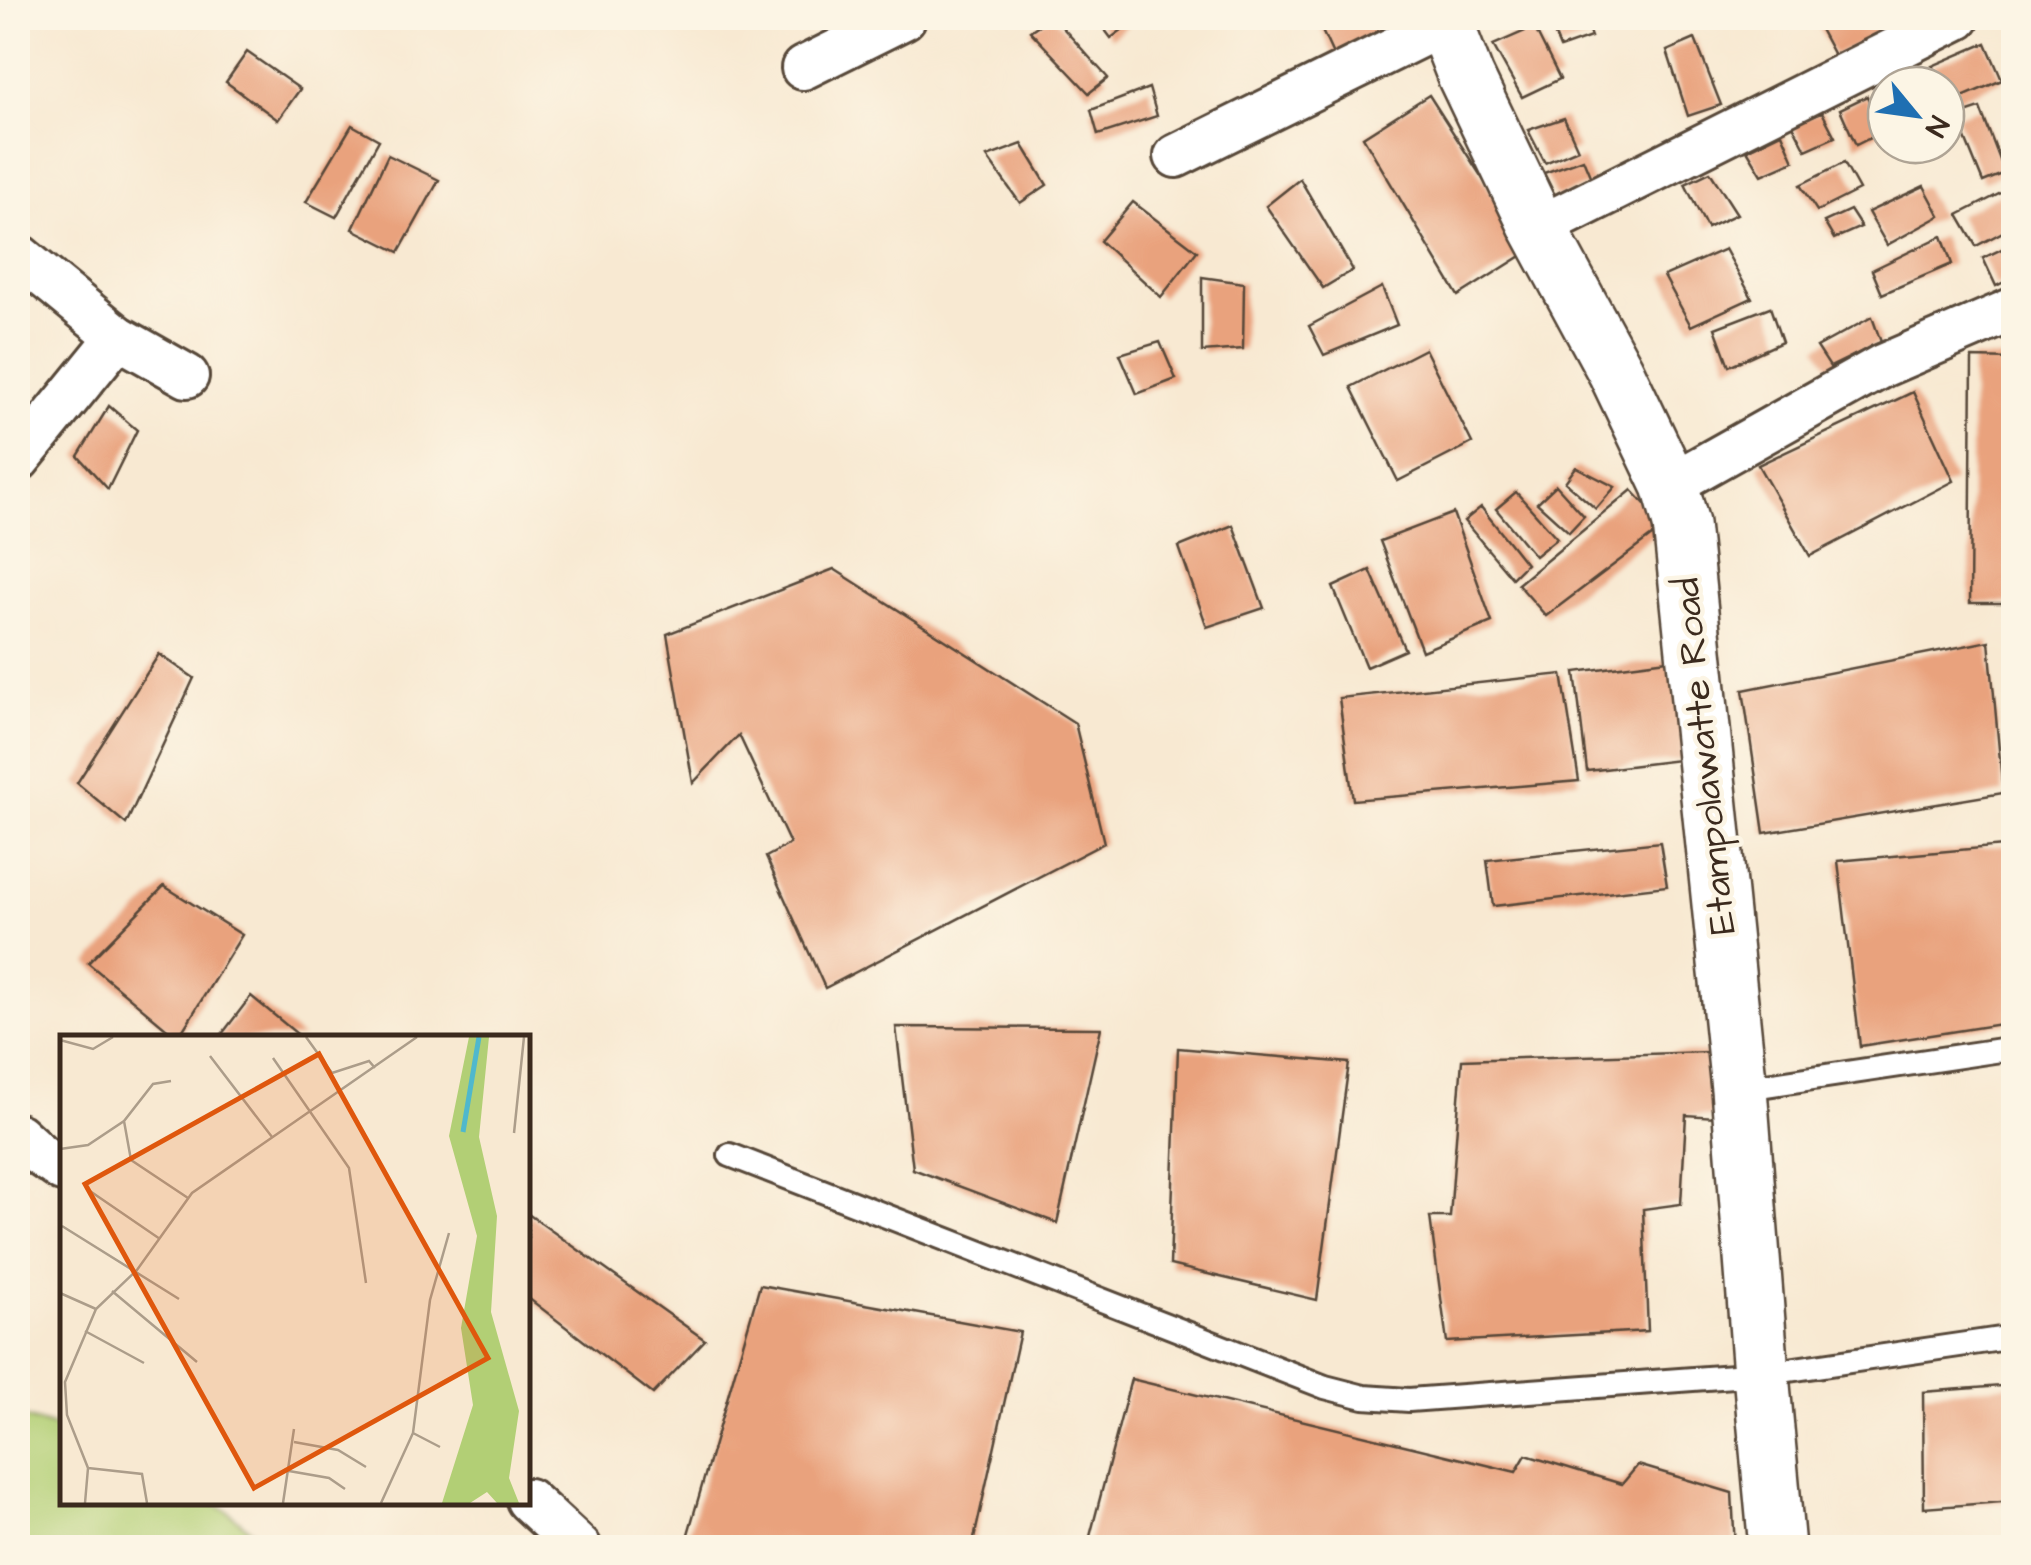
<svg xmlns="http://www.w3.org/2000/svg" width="2031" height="1565" font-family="'Architects Daughter',sans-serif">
<rect width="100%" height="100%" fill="#fcf5e5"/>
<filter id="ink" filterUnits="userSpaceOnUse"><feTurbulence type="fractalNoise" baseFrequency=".01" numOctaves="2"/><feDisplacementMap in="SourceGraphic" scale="20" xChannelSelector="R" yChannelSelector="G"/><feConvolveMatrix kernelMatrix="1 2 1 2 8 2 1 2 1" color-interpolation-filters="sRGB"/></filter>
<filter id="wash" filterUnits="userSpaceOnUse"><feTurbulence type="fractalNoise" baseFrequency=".0048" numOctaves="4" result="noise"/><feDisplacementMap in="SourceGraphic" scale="40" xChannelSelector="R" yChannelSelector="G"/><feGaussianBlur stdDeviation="2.25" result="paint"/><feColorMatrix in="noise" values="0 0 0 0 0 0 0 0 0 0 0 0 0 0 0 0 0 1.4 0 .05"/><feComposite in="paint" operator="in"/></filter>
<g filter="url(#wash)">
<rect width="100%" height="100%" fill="#f8e9d2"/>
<!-- green -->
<polygon fill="#b2cf75" stroke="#767c4a" stroke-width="2.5" points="18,1416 62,1429 62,1502 211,1503 227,1511 272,1547 18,1547"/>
<g id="blocks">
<!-- building -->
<g fill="#e9a27d">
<polygon points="1049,18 1054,18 1108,78 1089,93 1030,31"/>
<polygon points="1096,18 1138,18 1111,38"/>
<polygon points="1326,18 1415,18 1336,61 1318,22"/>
<polygon points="1548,18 1584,18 1591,37 1560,48"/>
<polygon points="1814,18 1886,18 1891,28 1834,55"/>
<polygon points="1534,27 1560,79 1522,97 1493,45"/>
<polygon points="1695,39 1721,105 1688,116 1667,51"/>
<polygon points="1986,43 2002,80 1951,102 1946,92 1946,85 1942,85 1932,66"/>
<polygon points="247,52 300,89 278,120 226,82"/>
<polygon points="1915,69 1924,85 1896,85 1894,81"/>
<polygon points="1149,88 1157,116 1098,135 1091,110"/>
<polygon points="1429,95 1529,251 1458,296 1363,137"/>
<polygon points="1867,96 1882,132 1856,145 1840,109"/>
<polygon points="1980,108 2005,173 1983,182 1956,116"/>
<polygon points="1822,112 1835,137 1806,150 1792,123"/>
<polygon points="1564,118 1578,149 1545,163 1528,130"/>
<polygon points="352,125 379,140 336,217 306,202"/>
<polygon points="1782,133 1794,161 1762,175 1747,150"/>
<polygon points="1022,144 1047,185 1020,203 987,157"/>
<polygon points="388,155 439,180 399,252 353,229"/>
<polygon points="1583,159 1593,183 1556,197 1544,173"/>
<polygon points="1844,163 1859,190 1817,211 1800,185"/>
<polygon points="1710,172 1737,214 1707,228 1685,184"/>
<polygon points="1300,179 1353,270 1323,288 1266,206"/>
<polygon points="1924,186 1940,216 1887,245 1868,212"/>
<polygon points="2007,190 2014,203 2014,226 1976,246 1958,215"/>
<polygon points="1133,202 1197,251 1161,297 1100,241"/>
<polygon points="1850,210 1861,227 1834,239 1824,222"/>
<polygon points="1942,236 1952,264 1882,294 1872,270"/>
<polygon points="2014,243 2014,277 1996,286 1983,258"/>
<polygon points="1725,249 1752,298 1691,326 1664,276"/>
<polygon points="1202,277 1244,283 1243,349 1202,352"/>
<polygon points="1382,287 1397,325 1324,355 1309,326"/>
<polygon points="1770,307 1782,342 1729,366 1715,328"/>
<polygon points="1872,317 1881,342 1830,367 1817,347"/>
<polygon points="1160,342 1176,379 1137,394 1120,354"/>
<polygon points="1425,349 1472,443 1398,481 1351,387"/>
<polygon points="1972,358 2014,359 2014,603 1970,603"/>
<polygon points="1913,392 1954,481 1810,556 1758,465"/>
<polygon points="109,406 137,430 108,489 78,456"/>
<polygon points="1576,467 1615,487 1596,509 1565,482"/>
<polygon points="1556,485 1584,516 1569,532 1537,503"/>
<polygon points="1632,490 1665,526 1546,616 1518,584"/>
<polygon points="1516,492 1557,538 1535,556 1496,509"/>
<polygon points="1481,507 1526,564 1512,578 1464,521"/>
<polygon points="1453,513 1492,622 1422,651 1380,541"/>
<polygon points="1233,525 1264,608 1207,627 1179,547"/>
<polygon points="834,569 1075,723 1104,843 825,988 766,857 790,844 739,735 693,783 667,634"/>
<polygon points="1370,570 1405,650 1366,667 1333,587"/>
<polygon points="1989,641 2003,793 1764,833 1743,690"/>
<polygon points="159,654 194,678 126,824 77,783"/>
<polygon points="1683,658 1696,758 1587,771 1575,672"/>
<polygon points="1562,674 1579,781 1353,800 1339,698"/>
<polygon points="1660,842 1667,886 1493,906 1487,860"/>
<polygon points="2014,845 2014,1022 1860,1046 1838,861"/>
<polygon points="164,886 242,935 178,1038 88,963"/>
<polygon points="251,996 302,1038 219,1038"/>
<polygon points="896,1027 1101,1028 1057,1223 913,1169"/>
<polygon points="1178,1048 1349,1063 1317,1300 1170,1265"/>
<polygon points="1707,1052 1715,1117 1686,1115 1681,1204 1643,1209 1648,1331 1447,1342 1430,1217 1450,1217 1462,1060"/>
<polygon points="528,1214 705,1340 653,1394 528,1298"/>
<polygon points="760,1285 1020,1332 972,1548 684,1548"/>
<polygon points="1131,1379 1516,1472 1526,1455 1622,1484 1638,1465 1732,1493 1735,1548 1087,1548"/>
<polygon points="2014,1385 2014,1501 1924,1508 1923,1392"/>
</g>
</g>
</g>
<g filter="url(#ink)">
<use href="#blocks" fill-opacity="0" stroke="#574739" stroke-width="2.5"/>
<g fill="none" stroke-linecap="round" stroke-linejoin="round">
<defs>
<g id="service">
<polyline points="1739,1089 2014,1048"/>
<polyline points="730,1155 1325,1387 1364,1397 1409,1400 1761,1374 2014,1337"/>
</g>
<g id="minor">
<polyline points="803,68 904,18"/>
<polyline points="1176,156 1456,18"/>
<polyline points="1538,228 1958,18"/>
<polyline points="18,255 118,337 187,376"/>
<polyline points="18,460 118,337"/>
<polyline points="1670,485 1882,366 2014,309"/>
<polyline points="18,1135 40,1155 62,1170"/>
<polyline points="528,1500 580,1548"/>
</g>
<polyline id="tertiary" points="1443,18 1466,77 1538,228 1616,372 1670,485 1681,524 1739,1089 1761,1374 1777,1548"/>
</defs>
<!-- service casing -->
<use href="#service" stroke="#574739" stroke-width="28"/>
<!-- minor casing -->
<use href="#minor" stroke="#574739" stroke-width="48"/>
<!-- tertiary casing -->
<use href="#tertiary" stroke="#574739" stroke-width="60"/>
<!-- service -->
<use href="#service" stroke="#fff" stroke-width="22"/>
<!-- minor -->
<use href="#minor" stroke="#fff" stroke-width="42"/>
<!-- tertiary -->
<use href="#tertiary" stroke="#fff" stroke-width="55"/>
</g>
</g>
<g text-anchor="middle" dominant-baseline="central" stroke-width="9" stroke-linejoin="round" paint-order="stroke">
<!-- street labels -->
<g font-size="38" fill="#3b2a1e" stroke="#fcf5e5">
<text transform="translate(1705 756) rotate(-96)">Etampolawatte Road</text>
</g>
</g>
<!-- overview -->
<g transform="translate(60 1035)">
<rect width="470" height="470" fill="#f8e9d2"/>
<path d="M409,2H429L419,102L437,181L431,277L459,376L449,443L459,468H437L427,457L410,468H382L413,370L401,293L417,201L389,101Z" fill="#b2cf75"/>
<path fill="none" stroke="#4fb8cd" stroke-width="5" d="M403,97L419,2"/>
<path fill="none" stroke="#ac9d8a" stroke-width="2.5" d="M246,2L272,38L309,26L315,33M0,5L33,14L53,2M150,21L212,102M213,23L289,133L306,248M64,86L71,125L128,163M454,98L464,2M0,114L28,110L64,86L93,49L111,46M27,154L100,204M2,191L119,264M52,256L137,327M0,258L36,274M25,296L84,328M353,398L380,412M234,407L278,415L306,432M28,433L82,439L87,468M229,436L269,443L285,454M25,468L28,433L7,380L5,347L36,274L77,235L132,158L357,2M223,468L234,394M321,468L353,398L370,265L389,198"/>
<path fill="#df570d" fill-opacity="0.15" stroke="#df570d" stroke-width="5" d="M259,19L428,323L194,453L25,149Z"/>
<rect width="470" height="470" fill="none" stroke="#3b2a1e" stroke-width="5"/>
</g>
<!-- margin -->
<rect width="2031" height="1565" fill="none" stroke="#fcf5e5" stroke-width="60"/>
<!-- north arrow -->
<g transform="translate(1916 115) rotate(119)"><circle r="48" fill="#fcf5e5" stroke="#afa495" stroke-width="2.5"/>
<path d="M0-8L18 38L0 25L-18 38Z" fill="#1f6fb2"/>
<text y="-15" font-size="28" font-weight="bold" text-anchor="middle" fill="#3b2a1e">N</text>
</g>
</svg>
